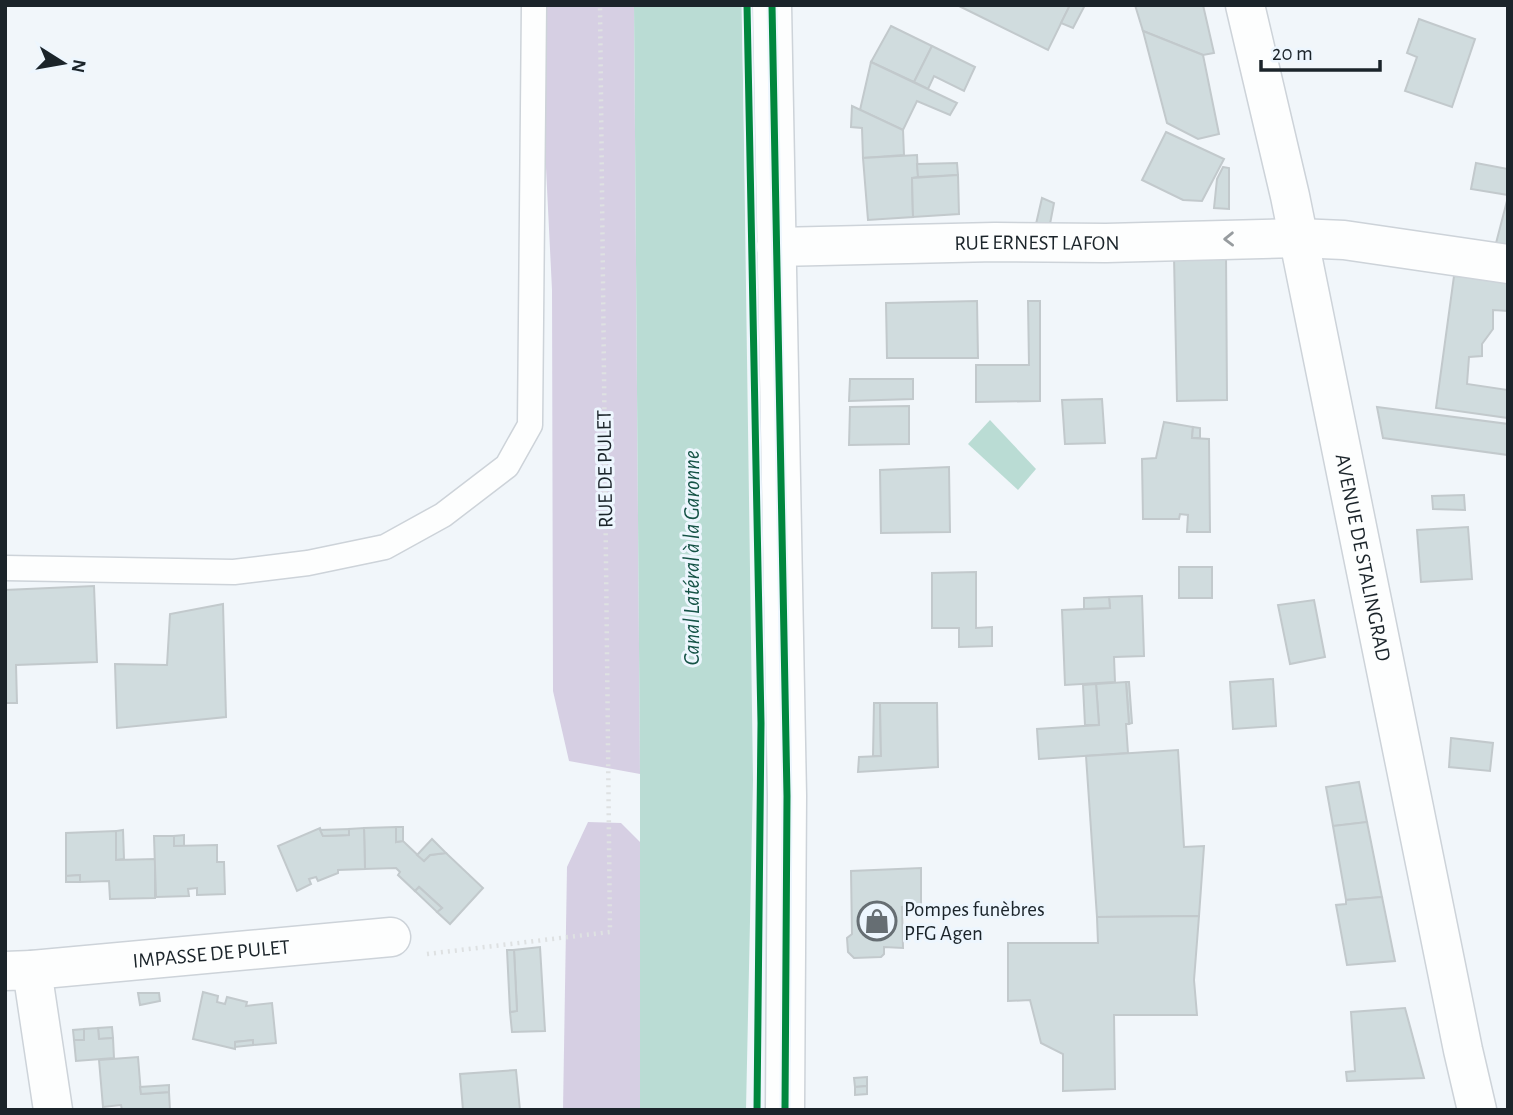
<svg xmlns="http://www.w3.org/2000/svg" width="1513" height="1115" font-family="'Alegreya Sans',sans-serif">
<rect width="100%" height="100%" fill="#f1f6fa"/>
<!-- forest -->
<g fill="#d6cfe3">
<polygon points="538,5 634,5 640,774 569,761 553,691 552,290"/>
<polygon points="588,822 621,823 640,842 640,1110 563,1110 567,867"/>
</g>
<!-- water -->
<g fill="#badcd4">
<polygon points="634,5 742,5 753,780 746,1110 640,1110 640,774"/>
<polygon points="990,420 1036,469 1018,490 968,444"/>
</g>
<!-- building -->
<g fill="#d0dcde" stroke="#c2c9cc" stroke-width="2">
<polygon points="957,5 1070,5 1048,50"/>
<polygon points="1070,5 1085,5 1073,28 1061,23"/>
<polygon points="1135,5 1203,5 1214,53 1203,55 1143,31"/>
<polygon points="1419,19 1475,39 1452,107 1405,91 1417,57 1407,53"/>
<polygon points="891,26 932,46 914,82 871,62"/>
<polygon points="1143,31 1203,55 1219,134 1198,139 1167,123"/>
<polygon points="932,46 975,67 964,91 934,76 928,89 914,82"/>
<polygon points="871,62 957,103 950,115 917,101 903,130 860,110"/>
<polygon points="852,106 903,130 904,155 863,158 862,128 851,127"/>
<polygon points="1166,132 1224,159 1202,201 1183,200 1142,180"/>
<polygon points="917,155 918,177 912,178 913,217 868,220 863,158"/>
<polygon points="957,163 958,175 918,177 917,164"/>
<polygon points="1476,163 1508,169 1508,195 1471,189"/>
<polygon points="1223,167 1229,168 1229,209 1214,208 1217,179"/>
<polygon points="958,175 959,214 913,217 912,178"/>
<polygon points="1508,197 1508,250 1495,247"/>
<polygon points="1042,198 1054,203 1050,224 1036,224"/>
<polygon points="1226,254 1227,400 1177,401 1174,256"/>
<polygon points="1454,276 1508,278 1508,311 1493,310 1493,329 1482,344 1482,356 1469,357 1467,384 1508,390 1508,418 1436,408"/>
<polygon points="977,301 978,358 887,358 886,303"/>
<polygon points="1028,301 1040,301 1040,401 976,402 976,365 1029,365"/>
<polygon points="850,379 913,379 913,399 849,401"/>
<polygon points="1102,399 1105,443 1065,444 1062,400"/>
<polygon points="909,406 909,444 849,445 850,407"/>
<polygon points="1377,407 1508,424 1508,455 1383,438"/>
<polygon points="1164,422 1193,427 1192,438 1209,439 1210,532 1187,532 1188,515 1180,514 1179,519 1143,519 1142,459 1156,458"/>
<polygon points="1193,427 1200,428 1200,438 1192,438"/>
<polygon points="949,467 950,532 881,533 880,470"/>
<polygon points="1464,495 1465,510 1433,509 1432,496"/>
<polygon points="1468,527 1472,579 1421,582 1417,530"/>
<rect x="1179" y="567" width="33" height="31"/>
<polygon points="976,572 976,628 992,627 992,646 959,647 959,628 932,628 932,573"/>
<polygon points="94,586 97,662 16,665 17,703 5,703 5,590"/>
<polygon points="1142,596 1144,656 1114,657 1115,682 1065,685 1062,610 1110,608 1109,597"/>
<polygon points="1109,597 1110,608 1084,609 1084,598"/>
<polygon points="1314,600 1325,657 1290,664 1278,605"/>
<polygon points="223,604 226,717 117,728 115,664 167,665 170,614"/>
<polygon points="1273,679 1276,726 1233,729 1230,682"/>
<polygon points="1126,682 1129,682 1132,723 1129,724"/>
<polygon points="1126,682 1129,724 1126,724 1128,753 1039,759 1037,729 1099,725 1096,684"/>
<polygon points="1096,684 1099,725 1085,725 1083,685"/>
<polygon points="874,703 880,703 881,756 873,756"/>
<polygon points="880,703 937,703 938,767 858,772 859,757 881,756"/>
<polygon points="1451,738 1493,743 1490,771 1449,767"/>
<polygon points="1178,750 1184,847 1204,846 1199,916 1097,917 1086,756"/>
<polygon points="1359,782 1367,822 1333,826 1326,787"/>
<polygon points="1367,822 1382,897 1346,900 1333,826"/>
<polygon points="396,827 396,842 403,841 424,861 430,855 446,853 483,888 450,924 437,912 442,908 419,887 415,891 398,875 400,872 396,868 365,869 364,828"/>
<polygon points="396,827 403,827 403,841 396,842"/>
<polygon points="320,828 323,836 349,835 349,829 364,828 365,869 338,870 338,873 318,881 316,877 309,879 311,884 297,891 278,846"/>
<polygon points="349,829 349,835 323,836 320,830"/>
<polygon points="123,830 124,859 116,860 116,831"/>
<polygon points="116,831 116,860 155,859 155,898 110,899 109,881 80,882 80,875 66,876 66,833"/>
<polygon points="184,835 184,846 174,846 174,836"/>
<polygon points="154,836 174,836 174,846 217,845 217,862 224,862 225,894 197,895 197,888 188,889 189,896 156,897"/>
<polygon points="432,839 446,853 430,855 424,861 417,855"/>
<polygon points="921,868 921,907 902,907 903,948 884,947 884,954 881,957 854,958 848,952 847,938 852,934 851,871"/>
<polygon points="80,875 80,882 66,882 66,876"/>
<polygon points="419,887 442,908 437,912 415,891"/>
<polygon points="1382,897 1395,961 1347,965 1336,905 1346,904 1346,900"/>
<polygon points="1199,916 1194,980 1197,1015 1114,1015 1115,1089 1063,1091 1063,1054 1041,1043 1030,1000 1008,1001 1008,943 1098,943 1097,917"/>
<polygon points="540,947 545,1031 512,1032 510,1012 517,1011 514,950"/>
<polygon points="507,950 514,950 517,1011 510,1012"/>
<polygon points="203,992 218,996 217,1002 225,1004 227,997 247,1002 246,1006 272,1003 276,1043 253,1045 253,1040 235,1042 235,1049 193,1039"/>
<polygon points="138,993 159,993 160,1001 140,1005"/>
<polygon points="1405,1008 1424,1078 1347,1081 1346,1072 1355,1071 1351,1012"/>
<polygon points="112,1027 113,1038 99,1039 98,1028"/>
<polygon points="98,1028 99,1039 113,1038 114,1058 76,1061 74,1040 84,1040 84,1029"/>
<polygon points="84,1029 84,1040 74,1040 73,1030"/>
<polygon points="253,1040 253,1045 235,1047 235,1042"/>
<polygon points="138,1057 141,1094 169,1092 170,1110 122,1110 121,1105 103,1107 99,1060"/>
<polygon points="516,1070 520,1110 463,1110 460,1074"/>
<polygon points="867,1077 867,1086 855,1087 854,1078"/>
<polygon points="169,1085 169,1092 141,1094 140,1087"/>
<polygon points="867,1086 867,1094 855,1095 855,1087"/>
</g>
<g fill="none" stroke-linecap="round" stroke-linejoin="round">
<defs>
<polyline id="service" points="5,568 234,572 308,563 385,547 443,515 507,466 530,425 534,5"/>
<g id="minor">
<path id="s1" d="M776,247L995,242L1106,243L1298,238L1344,240L1508,264"/>
<path id="s2" d="M32,970L391,937"/>
<polyline points="5,971 32,970 53,1110"/>
</g>
<polyline id="tertiary" points="772,5 787,796 785,1110"/>
<g id="secondary">
<path id="s3" d="M1245,5L1290,196L1463,1050L1477,1110"/>
</g>
</defs>
<!-- service casing -->
<use href="#service" stroke="#cdd3d9" stroke-width="27"/>
<!-- minor casing -->
<use href="#minor" stroke="#cdd3d9" stroke-width="41"/>
<!-- tertiary casing -->
<use href="#tertiary" stroke="#cdd3d9" stroke-width="41"/>
<!-- secondary casing -->
<use href="#secondary" stroke="#cdd3d9" stroke-width="41"/>
<!-- path -->
<polyline stroke="#dee1e2" stroke-width="4.5" stroke-dasharray="2 5" stroke-linecap="butt" points="427,954 610,932 600,5"/>
<!-- service -->
<use href="#service" stroke="#fdfefe" stroke-width="24"/>
<!-- minor -->
<use href="#minor" stroke="#fdfefe" stroke-width="38"/>
<!-- tertiary -->
<use href="#tertiary" stroke="#fdfefe" stroke-width="38"/>
<!-- secondary -->
<use href="#secondary" stroke="#fdfefe" stroke-width="38"/>
<defs>
<g id="cycleway">
<polyline points="747,5 761,723 757,1110"/>
<polyline points="772,5 787,796 785,1110"/>
</g>
</defs>
<!-- cycleway casing -->
<use href="#cycleway" stroke="#edf6fe" stroke-width="11"/>
<!-- cycleway -->
<use href="#cycleway" stroke="#00873e" stroke-width="7"/>
</g>
<!-- one-way arrows -->
<defs><path id="oneway-chevron" d="M-2-3.5L2.5 0L-2 3.5" fill="none" stroke-width="1.6" stroke-linecap="round" stroke-linejoin="round" transform="scale(1.75)"/></defs>
<use stroke="#979c9f" href="#oneway-chevron" transform="translate(1229 239) rotate(179)"/>
<!-- icons -->
<defs>
<symbol id="shop-ring" viewBox="-11 -11 22 22"><circle r="9.5" fill="#edf6fe" stroke="#666e73" stroke-width="1.5"/><path d="M-5-2.5h2.3a2.7 3.5 0 0 1 5.4 0H5L5.5 6h-11ZM-1.5-2.5h3a1.5 2.3 0 0 0-3 0Z" fill="#666e73"/></symbol>
</defs>
<g fill-rule="evenodd">
<use href="#shop-ring" x="855" y="899" width="44" height="44"/>
</g>
<g text-anchor="middle" dominant-baseline="central" stroke-width="6" stroke-linejoin="round" paint-order="stroke">
<!-- street labels -->
<g font-size="21" fill="#1b242a" stroke="#edf6fe">
<text stroke="none"><textPath href="#s1" startOffset="261">RUE ERNEST LAFON</textPath></text>
<text transform="translate(605 469) rotate(-91)">RUE DE PULET</text>
<text stroke="none"><textPath href="#s3" startOffset="565">AVENUE DE STALINGRAD</textPath></text>
<text stroke="none"><textPath href="#s2" startOffset="180">IMPASSE DE PULET</textPath></text>
</g>
<!-- poi labels -->
<g font-size="21" fill="#1b242a" stroke="#edf6fe" text-anchor="start">
<text x="904" y="909">Pompes funèbres<tspan x="904" dy="24">PFG Agen</tspan></text>
</g>
<!-- water labels -->
<g font-size="23" font-style="italic" fill="#155346" stroke="#edf6fe">
<text transform="translate(692 558) rotate(-90)">Canal Latéral à la Garonne</text>
</g>
</g>
<!-- border -->
<rect width="1513" height="1115" fill="none" stroke="#1b242a" stroke-width="14"/>
<!-- north arrow -->
<g transform="translate(63 63) rotate(101)" stroke="#edf6fe" stroke-width="5" paint-order="stroke">
<path d="M0-5L12 26L0 18L-12 26Z" fill="#1b242a"/>
<text y="-10" font-size="19" font-weight="bold" text-anchor="middle" fill="#1b242a">N</text>
</g>
<!-- scale -->
<path d="M1261 60v10h119v-10" fill="none" stroke="#1b242a" stroke-width="3.5"/>
<text x="1272" y="60" font-size="21" fill="#1b242a" stroke="#edf6fe" stroke-width="5" paint-order="stroke">20 m</text>
</svg>
